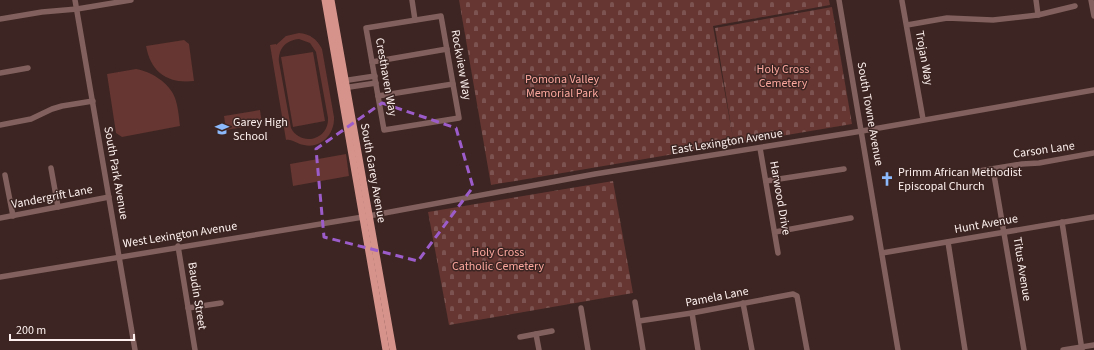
<svg xmlns="http://www.w3.org/2000/svg" width="1094" height="350" font-family="'Source Sans 3',sans-serif">
<defs>
<pattern id="cemetery-stones" width="16" height="16" patternUnits="userSpaceOnUse"><rect width="16" height="16" fill="#653632"/><path d="M2 7V4a2 2 0 0 1 4 0v3zM10 15v-3a2 2 0 0 1 4 0v3z" fill="#7c5350"/></pattern>
</defs>
<rect width="100%" height="100%" fill="#3c2522"/>
<!-- green -->
<g fill="#653632" fill-rule="evenodd">
<path d="M299,33C310,34 317,39 322,49L334,117C335,134 321,149 304,145C296,144 293,139 286,140L270,45L276,44V45L286,36ZM299,39L310,43L316,52L328,118C329,140 301,147 291,128L279,62C278,49 286,40 299,39Z"/>
<path d="M184,40L189,44L194,81C168,84 151,73 146,46Z"/>
<polygon points="313,52 325,121 293,127 281,57"/>
<path d="M136,69C150,71 170,83 175,98C178,106 179,117 180,126L122,137L116,133L107,74Z"/>
<polygon points="260,110 262,124 226,130 224,116"/>
<polygon points="346,154 349,176 293,186 290,164"/>
</g>
<!-- cemetery -->
<g fill="url(#cemetery-stones)">
<polygon points="459,0 829,0 830,5 713,26 733,138 715,28 832,7 852,124 491,185"/>
<polygon points="613,181 633,293 449,325 428,212"/>
</g>
<g fill="none" stroke-linecap="round" stroke-linejoin="round">
<!-- minor -->
<g stroke="#81605d" stroke-width="5.5">
<polyline points="75,0 135,350"/>
<polyline points="412,0 415,20"/>
<polyline points="839,0 898,350"/>
<polyline points="1036,0 1038,15"/>
<polyline points="1091,0 1094,16"/>
<polyline points="902,1 923,119"/>
<polygon points="441,16 459,118 384,130 366,28"/>
<polyline points="0,19 42,12 77,9 131,0"/>
<polyline points="907,25 947,18 993,20 1038,15 1075,6"/>
<polyline points="372,62 447,49"/>
<polyline points="0,73 28,68"/>
<polyline points="342,81 375,76"/>
<polyline points="343,88 376,83"/>
<polyline points="378,96 453,84"/>
<polyline points="0,125 31,119 52,109 62,106 93,101"/>
<polyline points="760,148 778,253"/>
<polyline points="51,168 58,207"/>
<polyline points="993,169 1024,350"/>
<polyline points="973,172 1022,164 1039,163 1094,153"/>
<polyline points="5,175 13,216"/>
<polyline points="766,181 844,169"/>
<polyline points="0,218 109,197"/>
<polyline points="1062,222 1082,350"/>
<polyline points="775,232 851,218"/>
<polyline points="948,242 965,350"/>
<polyline points="178,246 195,350"/>
<polyline points="882,253 1094,217"/>
<polyline points="0,277 363,217 595,174 862,131 1094,90"/>
<polyline points="635,302 643,350"/>
<polyline points="743,303 752,350"/>
<polyline points="188,308 221,303"/>
<polyline points="581,308 588,350"/>
<polyline points="692,313 698,350"/>
<polyline points="639,321 692,313 793,294 797,296 807,350"/>
<polyline points="536,334 539,350"/>
<polyline points="520,337 552,331"/>
<polyline points="1063,350 1094,345"/>
</g>
<!-- major -->
<g stroke="#d6938c" stroke-width="7">
<polyline points="325,0 386,350"/>
<polyline points="331,0 393,350"/>
</g>
</g>
<!-- marked area -->
<path fill="none" stroke="#9c5dcb" stroke-width="3" stroke-dasharray="8 5" stroke-linejoin="round" d="M382,103L456,128L473,187L418,261L324,237L316,149Z"/>
<!-- icons -->
<defs>
<symbol id="school-bare" viewBox="-9 -9 18 18"><path d="M0-5L7-2L0 1L-7-2ZM-4 1L0 2.5L4 1V4Q0 6-4 4Z" fill="#8bb9fc" stroke="#3c2522" stroke-width="2.5" paint-order="stroke"/></symbol>
<symbol id="church-bare" viewBox="-9 -9 18 18"><path d="M-1.2-6h2.4v3.5h3.3v2.4h-3.3V6h-2.4V-.1h-3.3v-2.4h3.3Z" fill="#8bb9fc" stroke="#3c2522" stroke-width="2.5" paint-order="stroke"/></symbol>
</defs>
<g fill-rule="evenodd">
<use href="#school-bare" x="212" y="119" width="20" height="20"/>
<use href="#church-bare" x="877" y="169" width="20" height="20"/>
</g>
<g text-anchor="middle" dominant-baseline="central" stroke-width="3" stroke-linejoin="round" paint-order="stroke">
<!-- street labels -->
<g font-size="12" fill="#fdf0ee" stroke="#3c2522">
<text transform="translate(924 58) rotate(80)">Trojan Way</text>
<text transform="translate(461 65) rotate(80)">Rockview Way</text>
<text transform="translate(386 77) rotate(80)">Cresthaven Way</text>
<text transform="translate(870 114) rotate(80)">South Towne Avenue</text>
<text transform="translate(727 142) rotate(-9)">East Lexington Avenue</text>
<text transform="translate(1044 150) rotate(-8)">Carson Lane</text>
<text transform="translate(116 173) rotate(80)">South Park Avenue</text>
<text transform="translate(373 173) rotate(80)">South Garey Avenue</text>
<text transform="translate(52 197) rotate(-11)">Vandergrift Lane</text>
<text transform="translate(780 198) rotate(80)">Harwood Drive</text>
<text transform="translate(986 224) rotate(-10)">Hunt Avenue</text>
<text transform="translate(180 235) rotate(-9)">West Lexington Avenue</text>
<text transform="translate(1022 269) rotate(81)">Titus Avenue</text>
<text transform="translate(197 296) rotate(81)">Baudin Street</text>
<text transform="translate(717 297) rotate(-11)">Pamela Lane</text>
</g>
<!-- park labels -->
<g font-size="12" fill="#fba79e" stroke="#3c2522">
<text x="783" y="69">Holy Cross<tspan x="783" dy="14">Cemetery</tspan></text>
<text x="562" y="79">Pomona Valley<tspan x="562" dy="14">Memorial Park</tspan></text>
<text x="498" y="252">Holy Cross<tspan x="498" dy="14">Catholic Cemetery</tspan></text>
</g>
<!-- poi labels -->
<g font-size="12" fill="#fdf0ee" stroke="#3c2522" text-anchor="start">
<text x="233" y="122">Garey High<tspan x="233" dy="14">School</tspan></text>
<text x="898" y="172">Primm African Methodist<tspan x="898" dy="14">Episcopal Church</tspan></text>
</g>
</g>
<!-- scale -->
<path d="M10 334v6h124v-6" fill="none" stroke="#fdf0ee" stroke-width="2"/>
<text x="16" y="334" font-size="12" fill="#fdf0ee" stroke="#3c2522" stroke-width="3" paint-order="stroke">200 m</text>
</svg>
